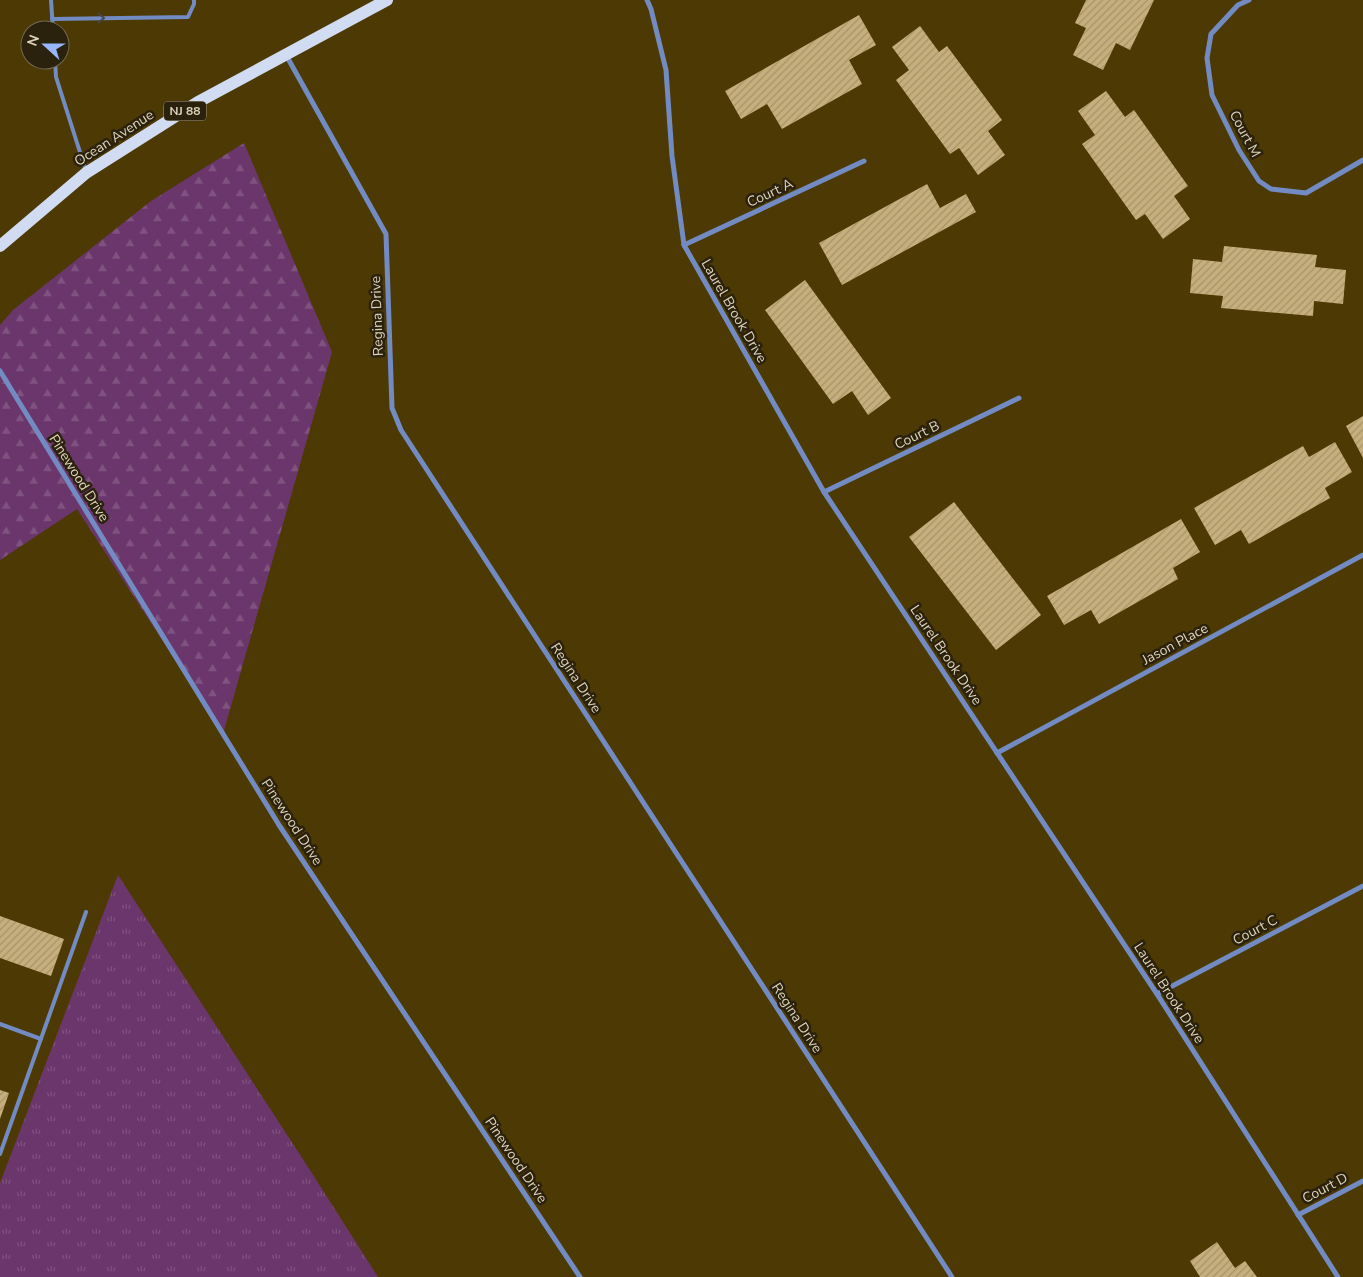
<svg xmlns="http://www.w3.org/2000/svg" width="1363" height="1277" font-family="'Nunito Sans',sans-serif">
<defs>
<pattern id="grass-tufts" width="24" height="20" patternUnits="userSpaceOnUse" patternTransform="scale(1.25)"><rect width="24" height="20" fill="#6a366c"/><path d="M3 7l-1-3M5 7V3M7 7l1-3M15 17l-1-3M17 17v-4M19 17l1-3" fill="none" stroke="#7f527f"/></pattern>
<pattern id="forest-firs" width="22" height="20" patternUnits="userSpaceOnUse" patternTransform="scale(1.25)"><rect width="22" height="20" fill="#6a366c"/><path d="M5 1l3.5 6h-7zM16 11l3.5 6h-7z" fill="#7f527f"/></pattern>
<pattern id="building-hatch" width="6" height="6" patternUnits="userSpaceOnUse" patternTransform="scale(1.25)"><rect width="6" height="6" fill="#c7af7d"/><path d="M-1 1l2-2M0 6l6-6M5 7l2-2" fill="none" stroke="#a6936c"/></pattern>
</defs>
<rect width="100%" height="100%" fill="#4d3903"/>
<!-- grass -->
<polygon fill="url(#grass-tufts)" points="118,875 308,1167 378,1277 0,1277 0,1183"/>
<!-- forest -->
<polygon fill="url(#forest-firs)" points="244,143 332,352 223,734 77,509 0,560 0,325 13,310 151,201"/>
<!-- building -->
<g fill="url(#building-hatch)">
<polygon points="1086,0 1154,0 1130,50 1116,43 1103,70 1073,55 1086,28 1075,23"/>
<polygon points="859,15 876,45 849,60 862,84 782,129 767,104 741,119 725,91"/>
<polygon points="920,26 939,52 947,46 1002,120 988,131 1005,155 978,175 959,148 950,154 896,80 909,70 892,47"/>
<polygon points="1106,91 1125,117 1134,110 1188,186 1174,196 1190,219 1163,239 1145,214 1136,220 1082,144 1095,135 1078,111"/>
<polygon points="927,184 940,208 966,194 976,212 842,285 819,243"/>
<polygon points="1224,246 1317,255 1315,267 1346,270 1343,304 1314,301 1313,316 1221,308 1223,296 1190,293 1193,259 1222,262"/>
<polygon points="805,280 891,398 868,415 852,391 833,404 765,310"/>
<polygon points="1363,416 1363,458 1346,426"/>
<polygon points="1335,442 1352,472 1325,488 1330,498 1249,544 1241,530 1215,545 1194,508 1303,446 1309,457"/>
<polygon points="954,502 1041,615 996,650 909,537"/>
<polygon points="1181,519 1200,552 1173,568 1178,579 1099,624 1091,610 1064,625 1047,596"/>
<polygon points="0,916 64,939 51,976 0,958"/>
<polygon points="0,1090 9,1093 0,1119"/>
<polygon points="1217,1242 1235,1268 1245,1261 1257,1277 1200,1277 1190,1261"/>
</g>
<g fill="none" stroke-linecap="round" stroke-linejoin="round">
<!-- lane -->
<g stroke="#738bc3" stroke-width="4">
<polyline points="51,0 53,30"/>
<polyline points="52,19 188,17 194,4 194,0"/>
<polyline points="55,60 56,77 86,171"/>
<polyline points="0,1024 41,1039"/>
<polyline points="0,1154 86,912"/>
</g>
<!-- street -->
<g stroke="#738bc3" stroke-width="5">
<polyline points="647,0 651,9 666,70 672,156 684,245 824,492 1157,994 1338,1277"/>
<polyline points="1249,0 1238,5 1211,34 1207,58 1212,95 1239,150 1259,181 1271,189 1306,193 1363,160"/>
<polyline points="286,55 386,234 392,408 401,430 952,1277"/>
<polyline points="684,245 864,161"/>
<polyline points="0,371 279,825 580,1277"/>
<polyline points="824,492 1019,398"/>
<polyline points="997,753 1363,555"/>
<polyline points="1157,994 1363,886"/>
<polyline points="1298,1215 1363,1181"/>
</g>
<!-- primary -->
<polyline stroke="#d1dcf2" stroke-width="12" points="0,246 86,173 198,102 387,0"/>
</g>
<!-- one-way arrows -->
<defs><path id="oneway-chevron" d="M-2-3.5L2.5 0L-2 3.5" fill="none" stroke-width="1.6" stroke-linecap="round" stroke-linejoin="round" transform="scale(1.25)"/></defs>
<use stroke="#44474d" href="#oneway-chevron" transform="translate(101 18) rotate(-1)"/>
<g text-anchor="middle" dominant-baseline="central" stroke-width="5" stroke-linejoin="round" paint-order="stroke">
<!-- shield labels -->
<rect fill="#2b220e" stroke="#a99e87" stroke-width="1" x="164" y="101.5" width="42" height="19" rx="4"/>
<g font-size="12" font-weight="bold" fill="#dfd3bb">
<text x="185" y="111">NJ 88</text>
</g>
<!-- street labels -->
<g font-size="14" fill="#dfd3bb" stroke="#2b220e">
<text transform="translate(1245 134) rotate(62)">Court M</text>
<text transform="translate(114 138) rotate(-33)">Ocean Avenue</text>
<text transform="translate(770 193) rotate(-25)">Court A</text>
<text transform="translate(734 311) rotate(60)">Laurel Brook Drive</text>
<text transform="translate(377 316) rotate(-92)">Regina Drive</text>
<text transform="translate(917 435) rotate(-26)">Court B</text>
<text transform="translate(79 478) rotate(58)">Pinewood Drive</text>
<text transform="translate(1175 644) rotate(-28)">Jason Place</text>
<text transform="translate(946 655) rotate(56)">Laurel Brook Drive</text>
<text transform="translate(576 678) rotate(57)">Regina Drive</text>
<text transform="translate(292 822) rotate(57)">Pinewood Drive</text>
<text transform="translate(1255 930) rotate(-28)">Court C</text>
<text transform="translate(1169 993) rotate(57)">Laurel Brook Drive</text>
<text transform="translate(797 1018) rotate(57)">Regina Drive</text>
<text transform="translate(516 1160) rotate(56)">Pinewood Drive</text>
<text transform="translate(1325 1188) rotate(-28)">Court D</text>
</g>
</g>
<!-- north arrow -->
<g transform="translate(45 45) rotate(291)"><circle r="24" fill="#2b220e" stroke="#736953"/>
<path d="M0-4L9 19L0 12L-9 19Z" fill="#97b6fd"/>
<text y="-8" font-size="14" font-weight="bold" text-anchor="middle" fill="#dfd3bb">N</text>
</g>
</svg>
